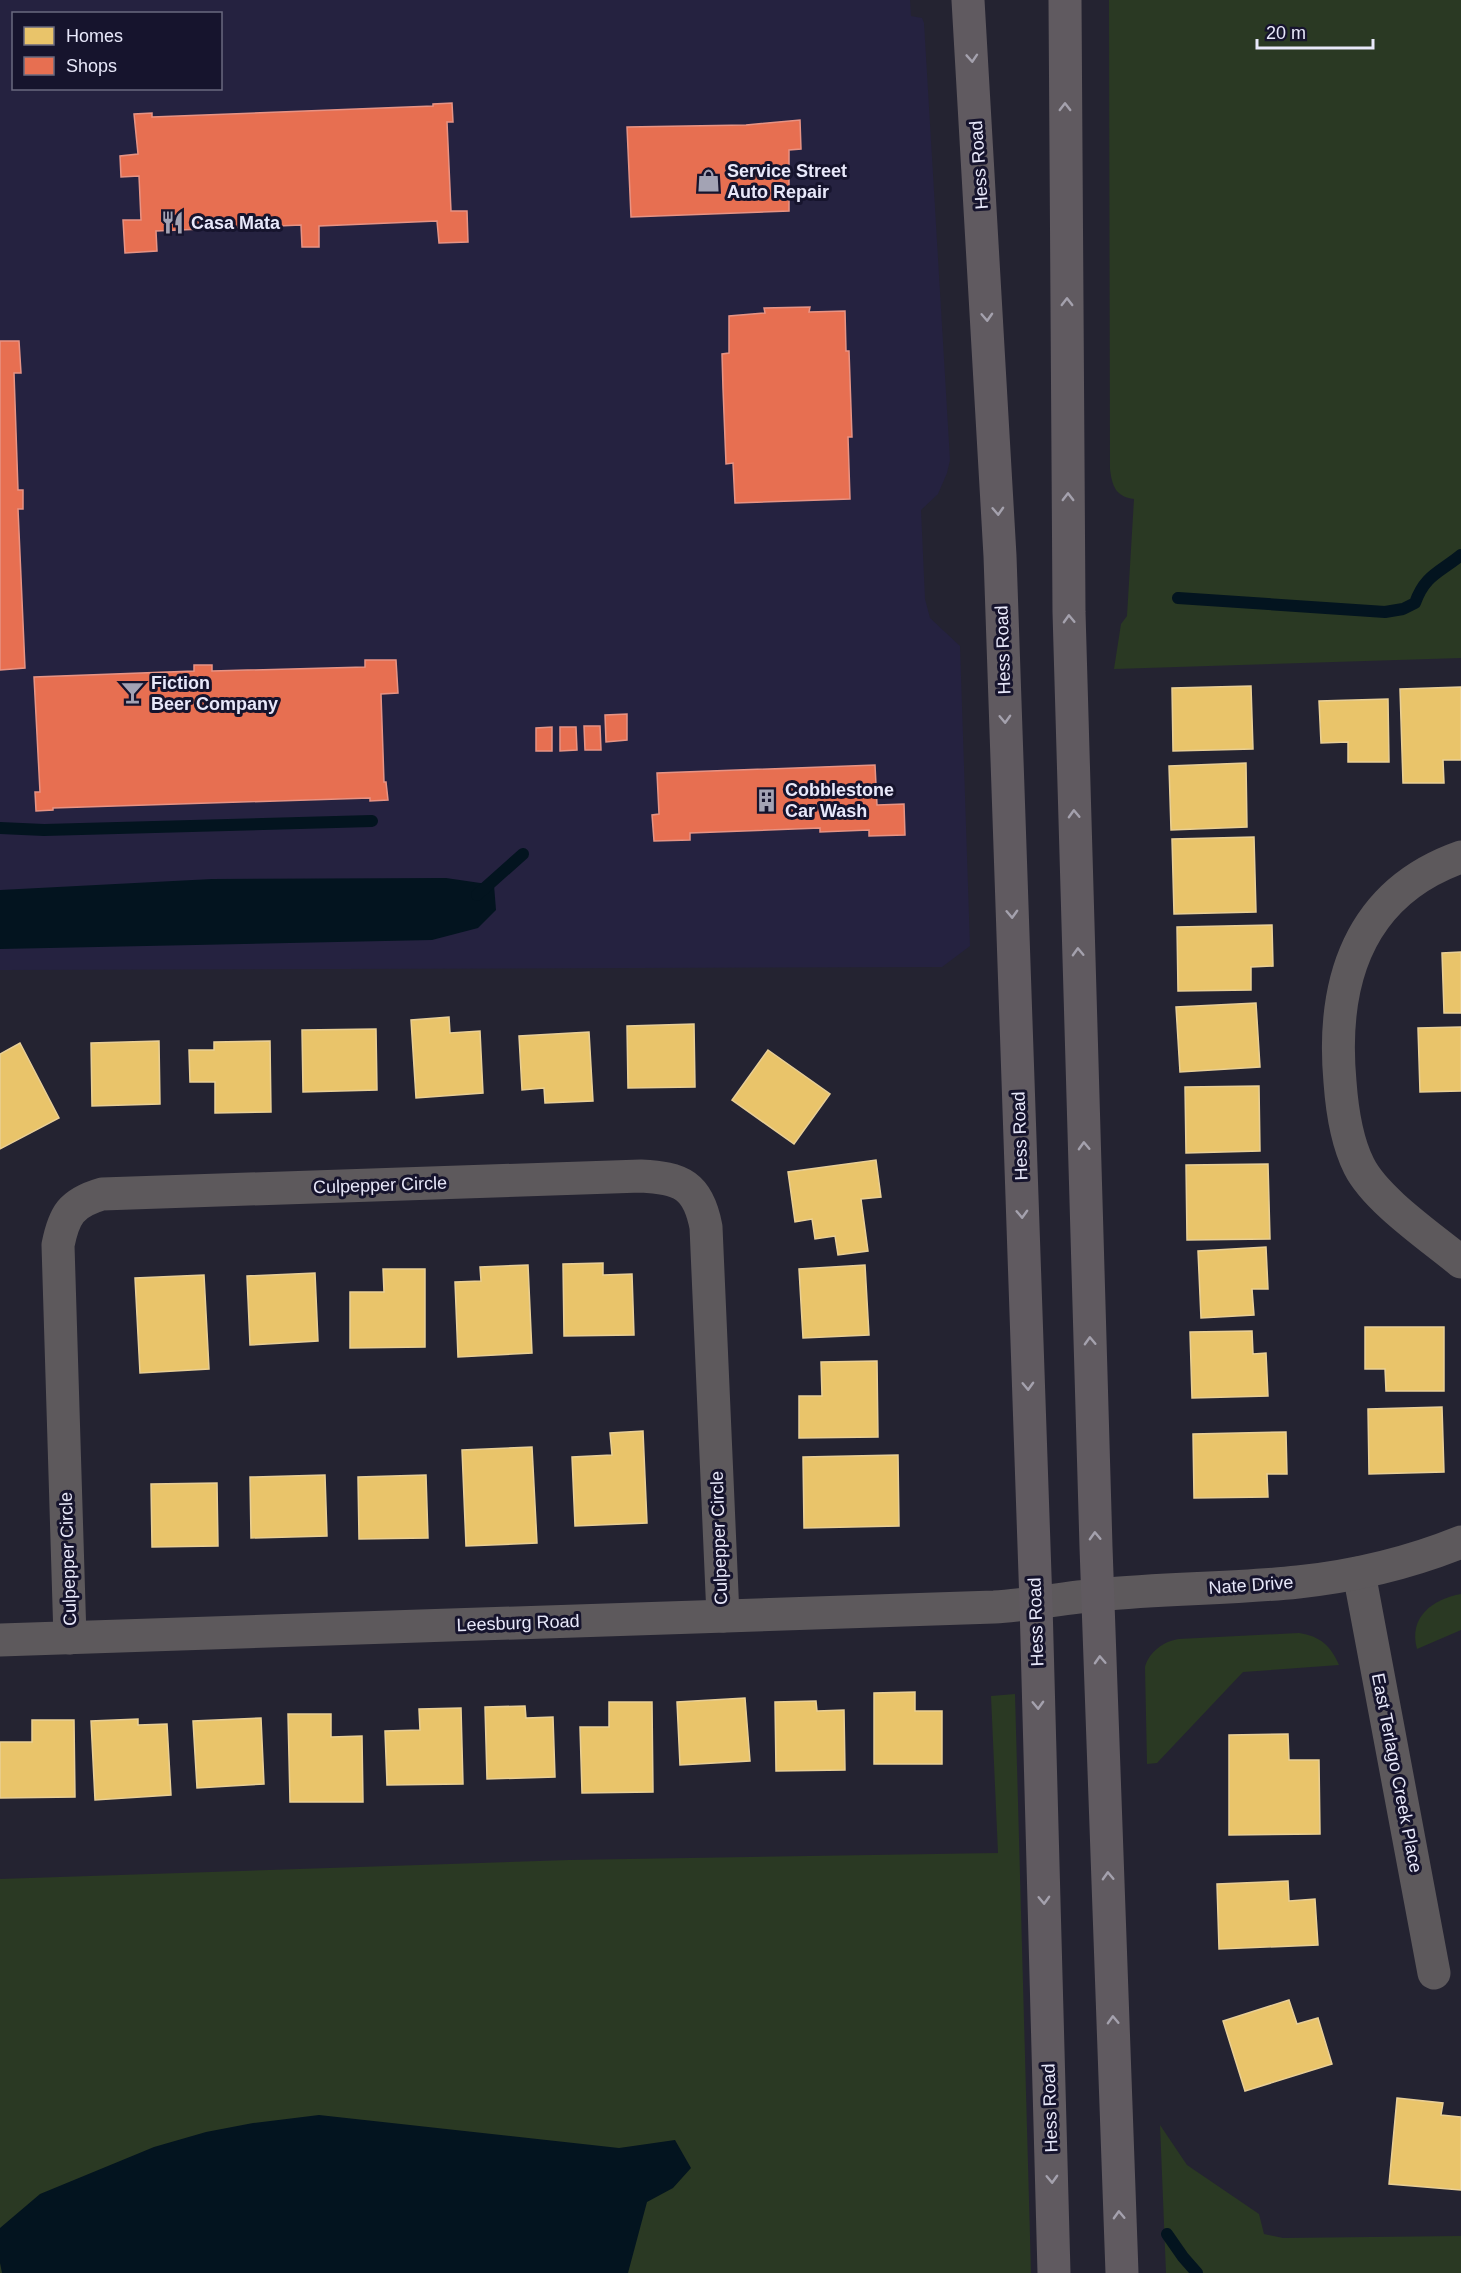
<svg xmlns="http://www.w3.org/2000/svg" width="1461" height="2273" font-family="Arial,sans-serif">
<rect width="100%" height="100%" fill="#242331"/>
<!-- built -->
<path fill="#252240" fill-rule="evenodd" d="M0,0H910L911,16L922,18L924,23L950,460L947,473L938,494L921,510L925,599L930,618L960,646L970,946L942,967L0,970ZM14,14H220V88H14Z"/>
<!-- green -->
<g fill="#2a3923">
<path d="M1109,0H1461V658L1114,669L1121,624L1127,616L1134,499C1116,497 1112,486 1110,469Z"/>
<path d="M1461,1594V1630L1417,1649C1408,1617 1433,1599 1461,1594Z"/>
<path d="M1299,1633C1320,1636 1331,1646 1339,1665L1243,1672L1157,1763L1147,1764L1145,1667C1149,1652 1164,1641 1179,1639Z"/>
<polygon points="1015,1694 1031,2273 0,2273 0,1879 569,1860 998,1853 991,1696"/>
<polygon points="1160,2125 1187,2165 1259,2214 1264,2234 1283,2238 1461,2236 1461,2273 1166,2273"/>
</g>
<!-- water -->
<g fill="#03141f">
<polygon points="446,878 494,885 496,910 478,928 432,940 0,949 0,890 212,879"/>
<polygon points="319,2115 619,2148 675,2140 691,2168 673,2188 647,2202 628,2273 2,2273 0,2263 0,2228 40,2194 154,2147 206,2132 253,2123"/>
</g>
<!-- homes -->
<g fill="#e9c46a" stroke="#e9cf95" stroke-width="1.5">
<polygon points="1251,686 1253,749 1173,751 1172,688"/>
<polygon points="1461,687 1461,760 1443,760 1444,783 1403,783 1400,689"/>
<polygon points="1388,699 1389,762 1348,762 1348,742 1321,743 1319,701"/>
<polygon points="1246,763 1247,827 1171,830 1169,766"/>
<polygon points="1254,837 1256,912 1174,914 1172,839"/>
<polygon points="1272,925 1273,966 1251,967 1251,990 1178,991 1177,927"/>
<polygon points="1461,952 1461,1013 1444,1013 1442,953"/>
<polygon points="1256,1003 1260,1067 1180,1072 1176,1007"/>
<polygon points="449,1017 450,1033 480,1031 483,1093 416,1098 411,1020"/>
<polygon points="694,1024 695,1087 628,1088 627,1026"/>
<polygon points="1461,1027 1461,1091 1420,1092 1418,1028"/>
<polygon points="376,1029 377,1090 303,1092 302,1030"/>
<polygon points="589,1032 593,1101 545,1103 544,1088 522,1090 519,1036"/>
<polygon points="159,1041 160,1104 92,1106 91,1043"/>
<polygon points="270,1041 271,1112 215,1113 215,1082 190,1082 189,1050 214,1050 214,1042"/>
<polygon points="20,1043 59,1118 0,1149 0,1054"/>
<polygon points="768,1050 830,1094 794,1144 732,1100"/>
<polygon points="1259,1086 1260,1151 1186,1153 1185,1087"/>
<polygon points="876,1160 881,1197 861,1199 868,1251 838,1255 835,1236 815,1239 812,1219 795,1222 788,1172"/>
<polygon points="1268,1164 1270,1239 1187,1240 1186,1165"/>
<polygon points="1266,1247 1268,1289 1252,1289 1254,1315 1201,1318 1198,1251"/>
<polygon points="603,1263 603,1275 632,1274 634,1335 564,1336 563,1264"/>
<polygon points="528,1265 532,1353 458,1357 455,1282 481,1281 480,1267"/>
<polygon points="865,1265 869,1335 803,1338 799,1269"/>
<polygon points="383,1269 425,1269 425,1347 350,1348 350,1292 384,1292"/>
<polygon points="315,1273 318,1341 250,1345 247,1276"/>
<polygon points="204,1275 209,1369 140,1373 135,1278"/>
<polygon points="1365,1327 1444,1327 1444,1391 1386,1391 1385,1369 1365,1369"/>
<polygon points="1252,1331 1253,1354 1266,1353 1268,1396 1192,1398 1190,1332"/>
<polygon points="877,1361 878,1437 799,1438 799,1396 822,1396 821,1362"/>
<polygon points="1442,1407 1444,1472 1369,1474 1368,1409"/>
<polygon points="643,1431 647,1523 575,1526 572,1457 612,1455 610,1433"/>
<polygon points="1286,1432 1287,1474 1267,1474 1268,1497 1194,1498 1193,1434"/>
<polygon points="532,1447 537,1543 466,1546 462,1450"/>
<polygon points="898,1455 899,1526 804,1528 803,1457"/>
<polygon points="325,1475 327,1536 251,1538 250,1477"/>
<polygon points="426,1475 428,1538 359,1539 358,1477"/>
<polygon points="217,1483 218,1546 152,1547 151,1484"/>
<polygon points="915,1692 915,1711 942,1711 942,1764 874,1764 874,1693"/>
<polygon points="745,1698 750,1761 680,1765 677,1702"/>
<polygon points="816,1701 817,1711 844,1710 845,1770 776,1771 775,1702"/>
<polygon points="609,1702 652,1702 653,1792 582,1793 580,1727 609,1727"/>
<polygon points="525,1706 526,1718 553,1717 555,1777 487,1779 485,1707"/>
<polygon points="461,1708 463,1784 387,1785 385,1731 420,1730 419,1709"/>
<polygon points="288,1714 331,1714 331,1737 362,1736 363,1802 290,1802"/>
<polygon points="261,1718 264,1784 197,1788 193,1721"/>
<polygon points="138,1719 138,1725 167,1724 171,1795 95,1800 91,1721"/>
<polygon points="32,1720 74,1720 75,1797 0,1798 0,1742 32,1742"/>
<polygon points="1288,1734 1289,1760 1319,1760 1320,1834 1229,1835 1229,1735"/>
<polygon points="1288,1881 1289,1901 1315,1899 1318,1945 1219,1949 1217,1884"/>
<polygon points="1289,2000 1297,2024 1318,2018 1332,2064 1245,2091 1223,2021"/>
<polygon points="1397,2098 1443,2103 1441,2115 1461,2117 1461,2190 1389,2184"/>
</g>
<!-- shops -->
<g fill="#e76f51" stroke="#e79384" stroke-width="1.5">
<polygon points="452,103 453,122 447,122 451,211 467,211 468,242 439,243 437,221 319,226 319,247 302,247 301,225 156,231 157,251 125,253 123,220 141,220 139,176 121,177 120,156 138,154 134,114 152,113 152,117 433,106 433,104"/>
<polygon points="800,120 801,149 789,150 789,211 631,217 627,127 746,125"/>
<polygon points="810,307 809,312 845,311 846,351 849,351 852,437 848,437 850,499 735,503 733,463 726,464 723,389 722,354 729,353 729,316 765,313 764,308"/>
<polygon points="0,341 19,341 21,373 14,373 18,490 23,490 23,509 18,509 25,668 0,670"/>
<polygon points="365,660 396,660 398,693 381,694 384,782 386,782 388,800 370,801 370,798 53,808 53,810 36,811 35,792 40,792 34,677 194,671 194,665 212,665 212,671 365,667"/>
<polygon points="627,714 627,740 606,742 605,715"/>
<polygon points="584,726 600,726 601,750 585,750"/>
<polygon points="552,727 552,751 536,751 536,728"/>
<polygon points="560,727 576,727 577,750 560,751"/>
<polygon points="875,765 877,805 904,804 905,835 869,836 869,830 820,832 820,828 690,833 690,840 654,841 652,815 659,814 657,773"/>
</g>
<g fill="none" stroke-linecap="round" stroke-linejoin="round">
<!-- stream -->
<g stroke="#03141f" stroke-width="12">
<path d="M1178,598L1385,612L1403,609L1415,603C1425,575 1439,573 1461,555"/>
<polyline points="0,828 44,830 372,821"/>
<polyline points="477,895 523,854"/>
<polyline points="1167,2234 1183,2257 1197,2273"/>
</g>
<!-- minor -->
<g stroke="#5d595c" stroke-width="33">
<path d="M1461,857C1359,893 1331,982 1340,1082C1342,1110 1346,1140 1359,1166C1376,1200 1431,1237 1461,1262"/>
<polyline points="1359,1573 1434,1973"/>
<path d="M70,1638L58,1245C64,1215 71,1203 102,1194L641,1176C681,1178 698,1185 706,1227L723,1616"/>
<path d="M0,1640L994,1607C1029,1605 1063,1598 1098,1595C1164,1588 1232,1589 1298,1582C1354,1576 1409,1563 1461,1542"/>
</g>
<!-- major -->
<g stroke="#605a60" stroke-width="33">
<polyline points="968,0 1000,556 1036,1604 1054,2273"/>
<polyline points="1065,0 1069,612 1096,1547 1122,2273"/>
</g>
</g>
<!-- one-way arrows -->
<defs><path id="oneway-chevron" d="M-2-3.5L2.5 0L-2 3.5" fill="none" stroke-width="1.6" stroke-linecap="round" stroke-linejoin="round" transform="scale(1.5)"/></defs>
<g stroke="#a4a1ad">
<use href="#oneway-chevron" transform="translate(972 58) rotate(86)"/>
<use href="#oneway-chevron" transform="translate(1065 107) rotate(-90)"/>
<use href="#oneway-chevron" transform="translate(1067 302) rotate(-90)"/>
<use href="#oneway-chevron" transform="translate(987 317) rotate(87)"/>
<use href="#oneway-chevron" transform="translate(1068 497) rotate(-90)"/>
<use href="#oneway-chevron" transform="translate(998 511) rotate(87)"/>
<use href="#oneway-chevron" transform="translate(1069 619) rotate(-92)"/>
<use href="#oneway-chevron" transform="translate(1005 719) rotate(88)"/>
<use href="#oneway-chevron" transform="translate(1074 814) rotate(-92)"/>
<use href="#oneway-chevron" transform="translate(1012 914) rotate(88)"/>
<use href="#oneway-chevron" transform="translate(1078 952) rotate(-92)"/>
<use href="#oneway-chevron" transform="translate(1084 1146) rotate(-92)"/>
<use href="#oneway-chevron" transform="translate(1022 1214) rotate(88)"/>
<use href="#oneway-chevron" transform="translate(1090 1341) rotate(-92)"/>
<use href="#oneway-chevron" transform="translate(1028 1386) rotate(88)"/>
<use href="#oneway-chevron" transform="translate(1095 1536) rotate(-92)"/>
<use href="#oneway-chevron" transform="translate(1100 1660) rotate(-93)"/>
<use href="#oneway-chevron" transform="translate(1038 1705) rotate(88)"/>
<use href="#oneway-chevron" transform="translate(1108 1876) rotate(-92)"/>
<use href="#oneway-chevron" transform="translate(1044 1900) rotate(88)"/>
<use href="#oneway-chevron" transform="translate(1113 2020) rotate(-92)"/>
<use href="#oneway-chevron" transform="translate(1052 2179) rotate(88)"/>
<use href="#oneway-chevron" transform="translate(1119 2215) rotate(-92)"/>
</g>
<!-- icons -->
<defs>
<symbol id="shop-bare" viewBox="-9 -9 18 18"><path d="M-5-2.5h2.3a2.7 3.5 0 0 1 5.4 0H5L5.5 6h-11ZM-1.5-2.5h3a1.5 2.3 0 0 0-3 0Z" fill="#a3a3b4" stroke="#16142d" stroke-width="2.5" paint-order="stroke"/></symbol>
<symbol id="restaurant-bare" viewBox="-9 -9 18 18"><path d="M-5-6h1v4h1v-4h1v4h1v-4h1v5L-1.5 .5V6h-2V.5L-5-1ZM5-6V6H3V1.5H1.5Q1.5-4 5-6Z" fill="#a3a3b4" stroke="#16142d" stroke-width="2.5" paint-order="stroke"/></symbol>
<symbol id="bar-bare" viewBox="-9 -9 18 18"><path d="M-6-5H6L.8 .8V4.5H3.5V6h-7V4.5H-.8V.8Z" fill="#a3a3b4" stroke="#16142d" stroke-width="2.5" paint-order="stroke"/></symbol>
<symbol id="building-bare" viewBox="-9 -9 18 18"><path d="M-4-6H4V6H1V3H-1V6H-4ZM-2.5-4.3h1.7v1.8h-1.7ZM.8-4.3h1.7v1.8H.8ZM-2.5-1h1.7V.8h-1.7ZM.8-1h1.7V.8H.8Z" fill="#a3a3b4" stroke="#16142d" stroke-width="2.5" paint-order="stroke"/></symbol>
</defs>
<g fill-rule="evenodd">
<use href="#shop-bare" x="692" y="164" width="33" height="33"/>
<use href="#restaurant-bare" x="156" y="206" width="33" height="33"/>
<use href="#bar-bare" x="116" y="676" width="33" height="33"/>
<use href="#building-bare" x="750" y="784" width="33" height="33"/>
</g>
<g text-anchor="middle" dominant-baseline="central" stroke-width="6" stroke-linejoin="round" paint-order="stroke">
<!-- street labels -->
<g font-size="18" fill="#e8e8fa" stroke="#16142d">
<text transform="translate(979 165) rotate(-94)">Hess Road</text>
<text transform="translate(1003 650) rotate(-92)">Hess Road</text>
<text transform="translate(1020 1136) rotate(-92)">Hess Road</text>
<text transform="translate(380 1185) rotate(-2)">Culpepper Circle</text>
<text transform="translate(719 1538) rotate(-92)">Culpepper Circle</text>
<text transform="translate(68 1559) rotate(-92)">Culpepper Circle</text>
<text transform="translate(1251 1585) rotate(-4)">Nate Drive</text>
<text transform="translate(1036 1622) rotate(-92)">Hess Road</text>
<text transform="translate(518 1623) rotate(-2)">Leesburg Road</text>
<text transform="translate(1397 1773) rotate(79)">East Terlago Creek Place</text>
<text transform="translate(1050 2108) rotate(-92)">Hess Road</text>
</g>
<!-- poi labels -->
<g font-size="18" font-weight="bold" fill="#e8e8fa" stroke="#16142d" text-anchor="start">
<text x="727" y="171">Service Street<tspan x="727" dy="21">Auto Repair</tspan></text>
<text x="191" y="223">Casa Mata</text>
<text x="151" y="683">Fiction<tspan x="151" dy="21">Beer Company</tspan></text>
<text x="785" y="790">Cobblestone<tspan x="785" dy="21">Car Wash</tspan></text>
</g>
</g>
<!-- legend -->
<rect x="12" y="12" width="210" height="78" fill="#16142d" stroke="#6a697f" stroke-width="1.5"/>
<rect x="24" y="27" width="30" height="18" fill="#e9c46a" stroke="#6a697f" stroke-width="1.5"/>
<text x="66" y="42" font-size="18" fill="#e8e8fa">Homes</text>
<rect x="24" y="57" width="30" height="18" fill="#e76f51" stroke="#6a697f" stroke-width="1.5"/>
<text x="66" y="72" font-size="18" fill="#e8e8fa">Shops</text>
<!-- scale -->
<path d="M1257 39v9h116v-9" fill="none" stroke="#e8e8fa" stroke-width="3"/>
<text x="1266" y="39" font-size="18" fill="#e8e8fa" stroke="#16142d" stroke-width="4.5" paint-order="stroke">20 m</text>
</svg>
